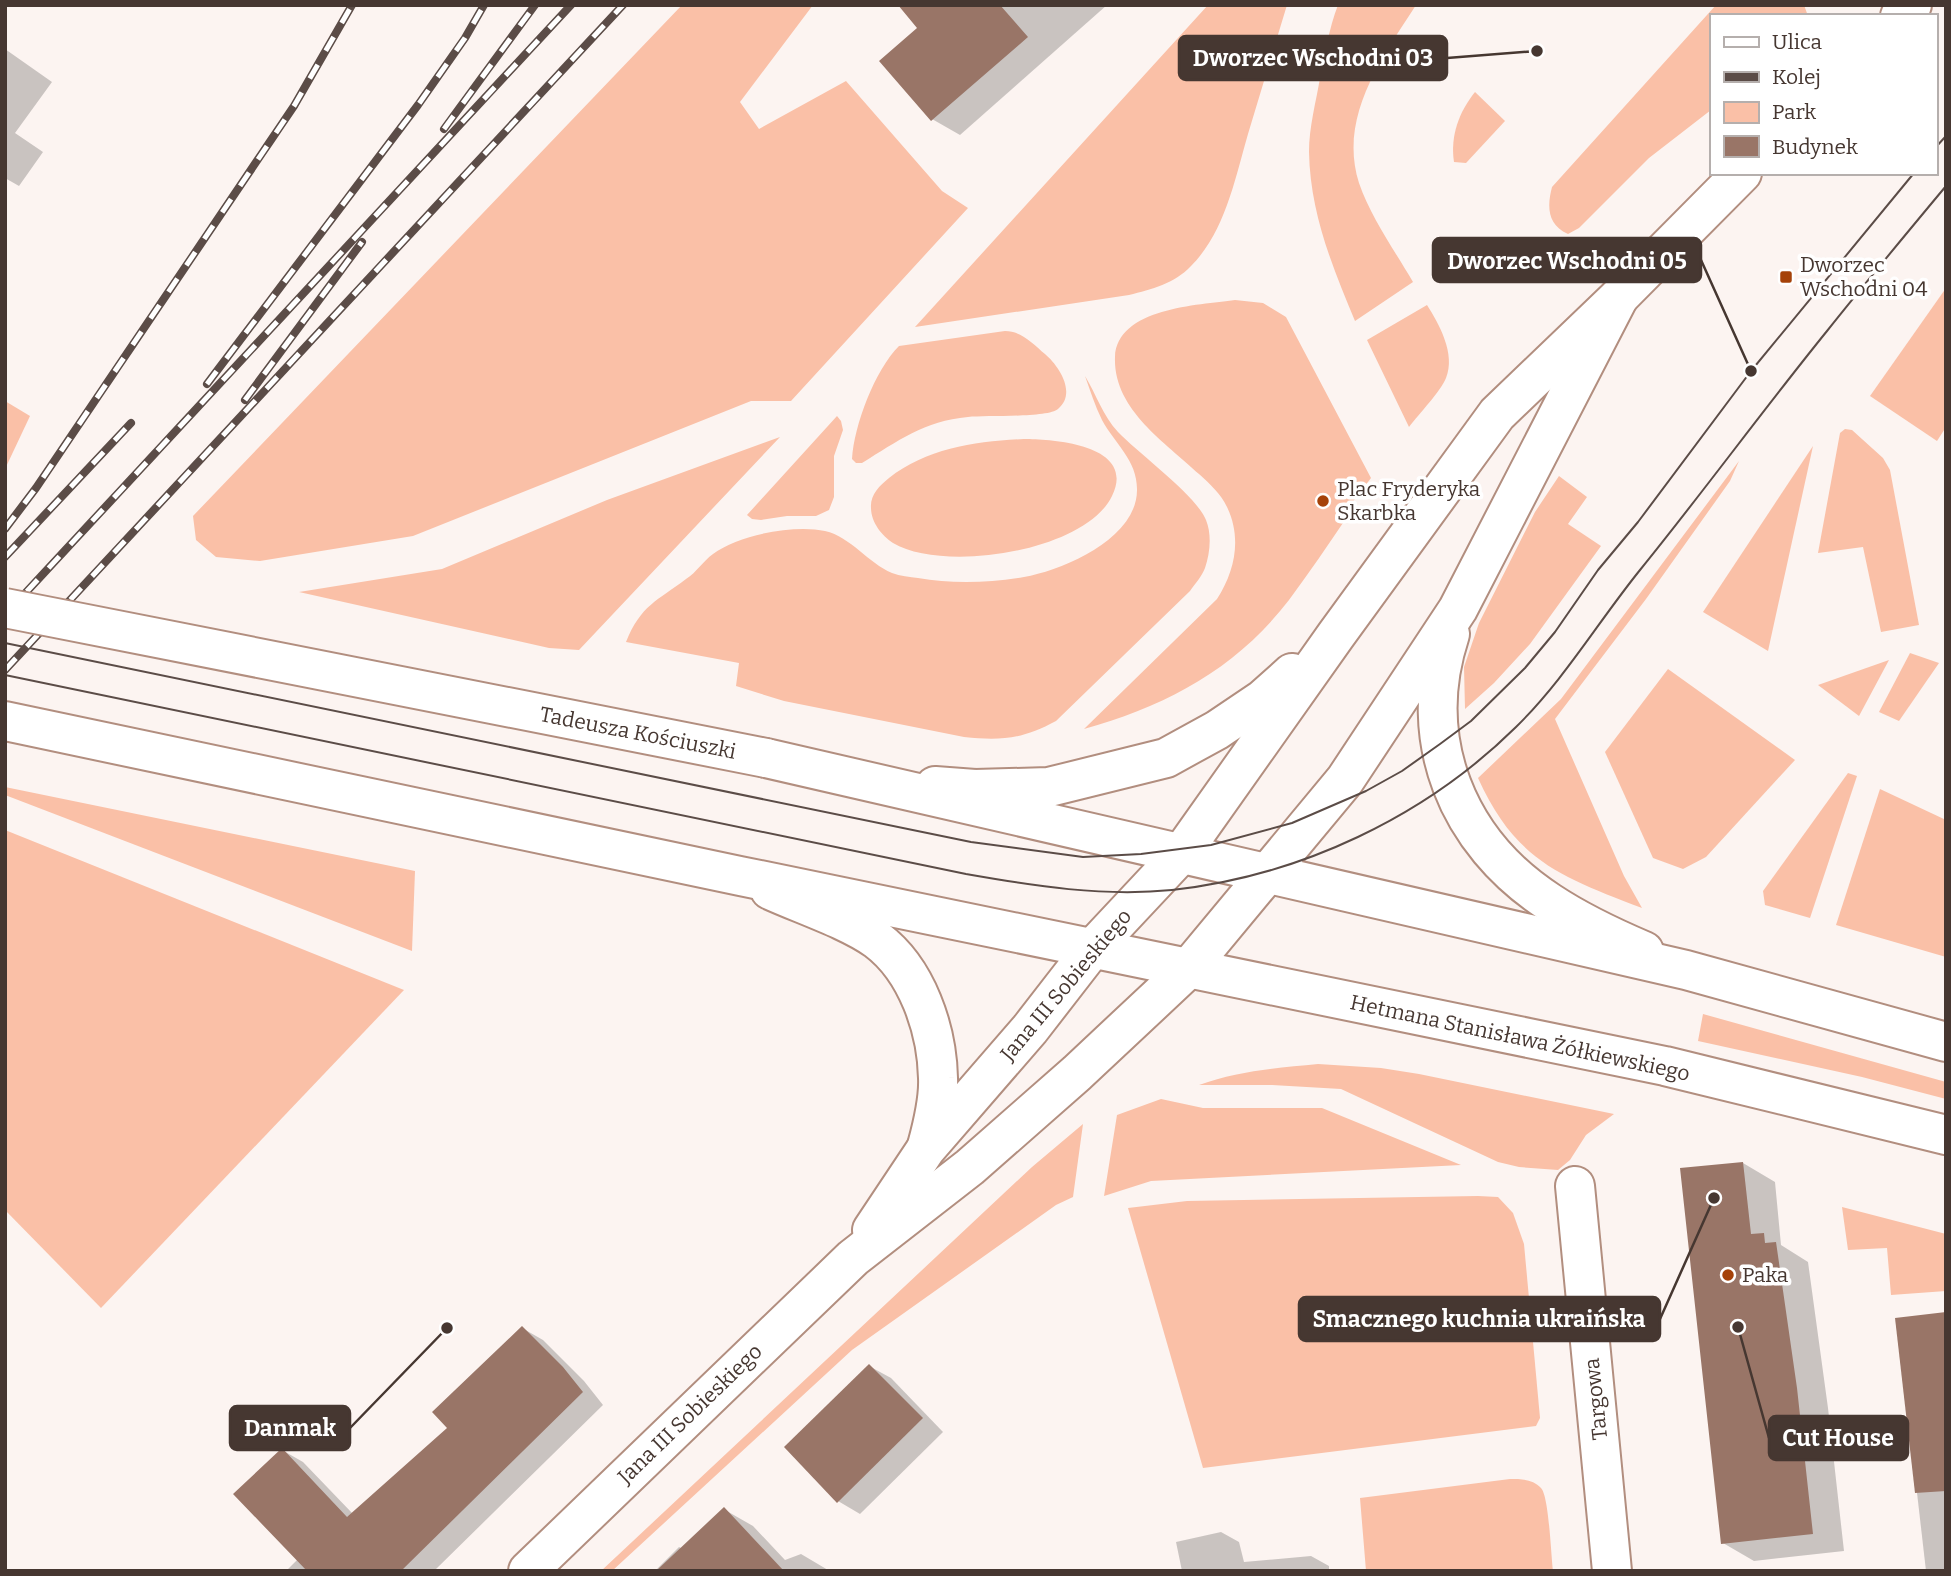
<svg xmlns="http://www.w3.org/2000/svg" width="1951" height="1576" font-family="Bitter,serif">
<rect width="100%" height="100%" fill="#fcf4f1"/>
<!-- green -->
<g fill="#fac0a7">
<polygon points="682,5 813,5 740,102 759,129 846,81 942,191 968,208 791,401 751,401 413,536 260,561 216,557 196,540 193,516"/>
<path d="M1208,5H1287C1274,48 1261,91 1248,134C1235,179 1225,232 1191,266C1174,284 1152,289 1129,295L915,327Z"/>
<path d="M1338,5H1416C1382,58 1338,117 1359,183C1371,218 1395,251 1413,282L1355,321C1332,266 1310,212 1309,152C1309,127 1316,102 1320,78C1325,54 1329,28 1338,5Z"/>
<path d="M1716,5H1804L1808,16H1711V110L1649,158L1579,228L1568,234C1547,225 1547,206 1552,187Z"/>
<path d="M1475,92L1505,121L1466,163L1454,162C1450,136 1459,112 1475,92Z"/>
<polygon points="1946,288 1946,427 1937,441 1870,396"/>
<path d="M1235,300L1263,303L1286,317L1371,478L1346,511L1347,517C1328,545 1309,573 1289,600C1236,669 1166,706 1084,729L1217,599C1235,571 1242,538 1227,507C1221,494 1210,484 1199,474C1165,442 1113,409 1115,357C1117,308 1198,305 1235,300Z"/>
<path d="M1427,305C1439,324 1456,354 1446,378C1441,391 1419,414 1409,427L1367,340Z"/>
<path d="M1005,331C1022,331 1033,344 1045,354C1059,366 1077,393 1058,409C1048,418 986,415 968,417C924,421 898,441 862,463H856L852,459C854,425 875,370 899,346Z"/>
<path d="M1085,376C1096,394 1103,416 1118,432C1139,454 1196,495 1206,520C1212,535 1210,553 1205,568C1202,576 1195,584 1190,591L1056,721C1023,739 1001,741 964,737L784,701L736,686L739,663L626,642C641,605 657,601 686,579C697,572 703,561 713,554C738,535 795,524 825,531C851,537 868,563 892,573C900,576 910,577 918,578C951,584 990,583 1024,577C1064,570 1138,538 1137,489C1137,460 1115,444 1102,420C1095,406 1090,390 1085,376Z"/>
<polygon points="5,401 30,416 5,469"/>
<polygon points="837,416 841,421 843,430 834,456 834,497 829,510 816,516 787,516 761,520 752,519 747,515"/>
<polygon points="1845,429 1852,430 1883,458 1890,470 1919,625 1881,632 1863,547 1818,553 1840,433"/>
<polygon points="780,437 579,650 549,648 299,592 442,569 607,500"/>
<path d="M1024,439C1054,439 1137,445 1112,496C1085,552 943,573 893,543C882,536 871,522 871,508C870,495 879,486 889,478C927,448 977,441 1024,439Z"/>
<polygon points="1813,446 1768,651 1703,612"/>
<path d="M1739,461L1730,481L1646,599L1555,719L1624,876L1642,908C1562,877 1516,862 1478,778L1561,699Z"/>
<polygon points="1559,476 1587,497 1568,524 1601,546 1530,644 1494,683 1465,709 1464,667 1479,623 1535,512"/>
<polygon points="1910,653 1939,663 1899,721 1879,712"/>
<polygon points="1889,660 1859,716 1818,685"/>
<polygon points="1668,669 1795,760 1706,857 1683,869 1653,858 1605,752"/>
<polygon points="1848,773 1857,776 1810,918 1765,905 1763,891"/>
<polygon points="5,787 415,871 412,951 5,795"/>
<polygon points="1880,789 1946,820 1946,957 1836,925"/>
<polygon points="5,830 404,990 101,1308 5,1210"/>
<polygon points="1703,1014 1946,1082 1946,1099 1862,1077 1698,1041"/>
<path d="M1318,1064L1381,1068L1419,1074L1614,1114L1586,1135L1570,1160L1558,1170L1519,1167L1498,1162L1341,1089L1272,1085H1199C1238,1071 1277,1068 1318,1064Z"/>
<polygon points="1161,1099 1203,1108 1322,1108 1461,1165 1151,1181 1104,1196 1117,1115"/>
<polygon points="1083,1124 1073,1197 1056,1205 852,1350 612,1571 601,1571 1032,1167"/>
<polygon points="1478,1196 1498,1197 1513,1213 1524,1244 1540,1418 1536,1426 1203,1468 1128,1208 1187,1201"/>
<polygon points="1842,1207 1946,1234 1946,1291 1891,1295 1887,1248 1848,1250"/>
<path d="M1510,1479C1521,1479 1533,1479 1541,1488C1549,1496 1551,1556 1553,1571H1366L1360,1498Z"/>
</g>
<!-- shadow -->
<g fill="#0003">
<polygon points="945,5 1107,5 960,135 932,119"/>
<polygon points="5,49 52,82 15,133 43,152 19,186 5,178"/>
<polygon points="1743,1163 1775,1182 1781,1245 1808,1262 1828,1408 1844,1551 1754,1561 1723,1543"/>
<polygon points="1946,1314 1946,1571 1926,1571 1897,1319"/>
<polygon points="522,1328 543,1340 584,1381 603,1405 434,1571 286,1571 298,1559 282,1450 303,1462 353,1514 450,1428"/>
<polygon points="869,1366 891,1378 943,1432 860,1514 838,1501"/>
<polygon points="725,1510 753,1526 785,1560 801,1554 828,1570 655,1571 679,1547 683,1549"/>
<polygon points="1221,1532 1239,1542 1244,1562 1311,1556 1329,1566 1329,1571 1182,1571 1176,1542"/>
</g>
<!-- building -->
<g fill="#997567">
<polygon points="898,5 1000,5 1028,37 931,121 879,61 917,28"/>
<polygon points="1743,1162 1751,1234 1764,1233 1765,1243 1776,1242 1797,1388 1813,1534 1721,1544 1680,1168"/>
<polygon points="1946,1312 1946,1491 1915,1493 1895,1318"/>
<polygon points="522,1326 563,1367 583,1392 401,1571 307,1571 233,1494 282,1448 347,1517 447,1428 432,1412"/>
<polygon points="869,1364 923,1418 837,1503 784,1447"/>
<polygon points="724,1507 784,1571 656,1571"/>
</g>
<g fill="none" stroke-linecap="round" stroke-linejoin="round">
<defs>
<polyline id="minor" points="1575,1186 1612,1571"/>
<g id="tertiary">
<polyline points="1900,16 1912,5"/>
<path d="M1450,634C1415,740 1457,842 1549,902C1579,922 1611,937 1644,951"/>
<polyline points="935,786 975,789 1049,787 1166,758 1217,730 1263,699 1292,673"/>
<path d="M770,890C803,905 849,920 877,940C917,970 937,1029 938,1078C939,1100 933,1124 927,1146"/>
<polyline points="872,1230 926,1149 1030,1029 1092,949 1181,854 1336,635 1497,414 1619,297 1742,173"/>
<polyline points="528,1571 853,1258 970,1167 1077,1073 1188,969 1345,780 1458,609 1619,297"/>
</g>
<g id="primary">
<polyline points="5,721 740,876 1665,1066 1946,1135"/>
<polyline points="766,758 1686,970 1946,1042"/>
</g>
</defs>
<!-- minor casing -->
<use href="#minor" stroke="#b28e7f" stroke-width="42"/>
<!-- tertiary casing -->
<use href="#tertiary" stroke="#b28e7f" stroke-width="42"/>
<!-- primary casing -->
<use href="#primary" stroke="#b28e7f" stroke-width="42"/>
<!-- minor -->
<use href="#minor" stroke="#fff" stroke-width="38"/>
<!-- tertiary -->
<use href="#tertiary" stroke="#fff" stroke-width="38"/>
<!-- primary -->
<use href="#primary" stroke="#fff" stroke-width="38"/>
<!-- tram -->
<g stroke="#5b4c47" stroke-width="2">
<polyline points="1935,148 1946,136"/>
<polyline points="5,643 971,842 1083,857 1141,854 1211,845 1292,823 1366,791 1402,771 1440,744 1471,721 1525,668 1555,632 1598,570 1638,522 1751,371 1914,173"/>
<path d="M5,675L966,874C1034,886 1103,897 1172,890C1300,876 1425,817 1516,727C1564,680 1598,622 1640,570C1704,491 1763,410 1827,331C1866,282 1906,234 1946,186"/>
</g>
<defs>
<g id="rail">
<polyline points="444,129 535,5"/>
<polyline points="207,384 418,105 465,38 484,5"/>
<polyline points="245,400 362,242"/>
<polyline points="5,529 36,488 294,106 352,5"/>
<polyline points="5,557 131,423"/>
<polyline points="5,615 571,5"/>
<polyline points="5,670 623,5"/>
</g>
</defs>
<!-- rail casing -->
<use href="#rail" stroke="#5b4c47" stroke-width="8"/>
<!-- rail -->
<use href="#rail" stroke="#fff" stroke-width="5" stroke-dasharray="16" stroke-linecap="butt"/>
<defs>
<polyline id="primary-bridge" points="5,608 766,758"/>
</defs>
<!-- primary-bridge casing -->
<use href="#primary-bridge" stroke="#b28e7f" stroke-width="42" stroke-linecap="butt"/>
<!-- primary-bridge -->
<use href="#primary-bridge" stroke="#fff" stroke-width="38"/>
</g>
<!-- markers -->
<g fill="#a54209" stroke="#fff" stroke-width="2.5">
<rect x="1779" y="270" width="14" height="14" rx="3.5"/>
<circle cx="1323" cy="501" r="7"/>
<circle cx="1728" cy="1275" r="7"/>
</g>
<g text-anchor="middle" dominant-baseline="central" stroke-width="7" stroke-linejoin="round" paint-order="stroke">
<!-- poi labels -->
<g font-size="21" fill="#463731" stroke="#fff" text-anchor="start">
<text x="1800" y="265">Dworzec<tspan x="1800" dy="24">Wschodni 04</tspan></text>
<text x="1337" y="489">Plac Fryderyka<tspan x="1337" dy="24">Skarbka</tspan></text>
<text x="1742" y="1275">Paka</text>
</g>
<!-- street labels -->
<g font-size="21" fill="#463731" stroke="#fff">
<text transform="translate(638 733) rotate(11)">Tadeusza Kościuszki</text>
<text transform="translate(1066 985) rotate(-50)">Jana III Sobieskiego</text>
<text transform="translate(1520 1038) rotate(12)">Hetmana Stanisława Żółkiewskiego</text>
<text transform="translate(1596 1399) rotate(-96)">Targowa</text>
<text transform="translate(690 1414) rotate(-44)">Jana III Sobieskiego</text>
</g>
</g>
<!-- callouts -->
<path fill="none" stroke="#463731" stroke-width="2.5" d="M1537 51L1447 58M1751 371L1701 260M1714 1198L1660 1319M447 1328L350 1428M1738 1327L1769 1438"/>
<g fill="#463731" stroke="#fff" stroke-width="2.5">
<circle cx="1537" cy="51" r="7"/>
<circle cx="1751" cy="371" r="7"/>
<circle cx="1714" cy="1198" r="7"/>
<circle cx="447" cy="1328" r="7"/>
<circle cx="1738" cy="1327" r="7"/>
</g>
<g fill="#463731" stroke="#463731" stroke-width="2.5">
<rect x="1179" y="36" width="268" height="44" rx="7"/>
<rect x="1433" y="238" width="268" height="44" rx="7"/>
<rect x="1299" y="1297" width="361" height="44" rx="7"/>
<rect x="230" y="1406" width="120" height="44" rx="7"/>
<rect x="1769" y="1416" width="139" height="44" rx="7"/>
</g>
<g font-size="23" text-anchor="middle" font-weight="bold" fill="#fff">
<text x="1313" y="66">Dworzec Wschodni 03</text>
<text x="1567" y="269">Dworzec Wschodni 05</text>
<text x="1479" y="1327">Smacznego kuchnia ukraińska</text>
<text x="290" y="1436">Danmak</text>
<text x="1838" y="1446">Cut House</text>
</g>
<!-- border -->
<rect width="1951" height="1576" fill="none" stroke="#463731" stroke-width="14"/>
<!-- legend -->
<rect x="1710" y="14" width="228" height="161" fill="#ffffff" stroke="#b5afad" stroke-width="2"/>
<rect x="1724" y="37" width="35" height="10" fill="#ffffff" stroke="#b5afad" stroke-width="2"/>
<text x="1772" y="49" font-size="21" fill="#463731">Ulica</text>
<rect x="1724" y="72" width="35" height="10" fill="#5b4c47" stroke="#b5afad" stroke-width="2"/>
<text x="1772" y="84" font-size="21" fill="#463731">Kolej</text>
<rect x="1724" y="102" width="35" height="21" fill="#fac0a7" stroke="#b5afad" stroke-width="2"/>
<text x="1772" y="119" font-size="21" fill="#463731">Park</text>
<rect x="1724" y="136" width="35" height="21" fill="#997567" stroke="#b5afad" stroke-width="2"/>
<text x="1772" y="154" font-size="21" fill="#463731">Budynek</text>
</svg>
